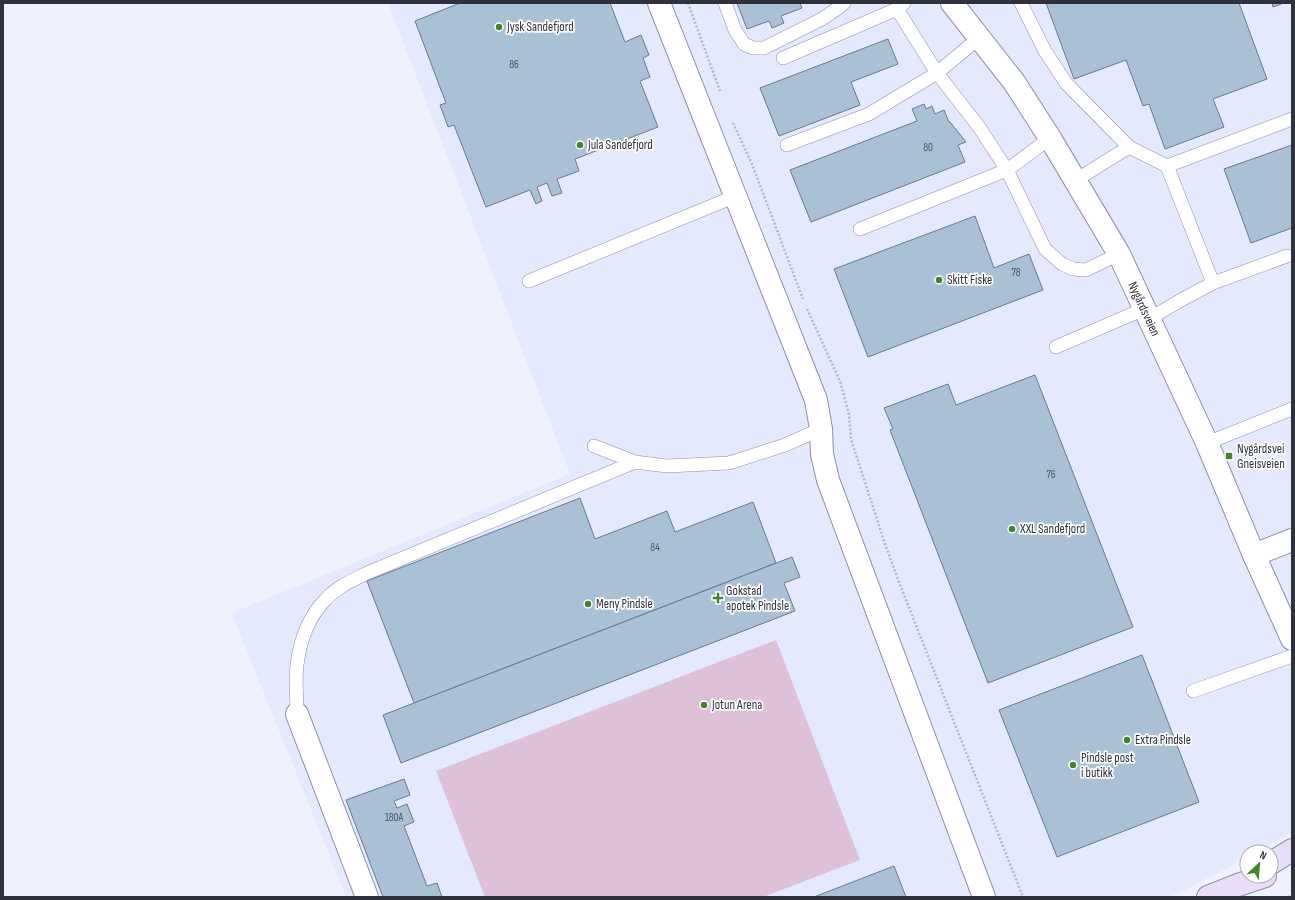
<svg xmlns="http://www.w3.org/2000/svg" width="1295" height="900" font-family="'Sofia Sans Condensed',sans-serif">
<rect width="100%" height="100%" fill="#eff2fe"/>
<!-- built -->
<polygon fill="#e4e9fe" points="388,3 1292,3 1292,832 1256,852 1247,852 1247,857 1185,890 1169,897 346,897 232,613 570,474"/>
<!-- green -->
<polygon fill="#dcc1d9" points="776,640 860,860 763,897 485,897 436,771"/>
<!-- building -->
<g fill="#a9c0d5" stroke="#677c90">
<polygon points="460,3 610,3 625,42 641,35 649,55 643,58 650,77 640,81 658,127 575,159 579,171 557,179 562,193 552,196 547,183 537,187 542,201 536,204 530,190 486,207 454,125 448,127 440,105 446,103 415,21"/>
<polygon points="737,3 800,3 802,8 781,16 784,23 772,28 769,21 747,29"/>
<polygon points="1046,3 1239,3 1267,79 1213,99 1224,127 1165,149 1149,104 1143,106 1126,60 1074,79"/>
<polygon points="1272,3 1284,3 1273,7"/>
<polygon points="888,39 898,64 851,82 860,105 779,136 760,88"/>
<polygon points="924,104 926,109 932,106 935,114 944,110 949,122 950,122 966,142 958,145 965,162 811,222 790,170 917,121 912,109"/>
<polygon points="1292,145 1292,228 1251,243 1224,169"/>
<polygon points="975,216 994,268 1029,254 1043,290 868,357 834,269"/>
<polygon points="1035,375 1133,627 988,683 890,430 893,429 884,408 948,384 956,405"/>
<polygon points="580,498 595,539 667,511 675,532 753,502 776,563 414,703 367,581"/>
<polygon points="792,557 800,577 784,583 795,611 401,763 383,715"/>
<polygon points="1142,655 1199,802 1057,857 999,710"/>
<polygon points="404,779 410,795 394,801 397,808 407,804 414,822 404,826 427,886 437,883 442,897 383,897 346,800"/>
<polygon points="894,866 906,897 814,897"/>
</g>
<g fill="none" stroke-linecap="round" stroke-linejoin="round">
<defs>
<g id="lane">
<polyline points="725,3 735,30 744,44 753,48 764,48 822,19 838,8 844,3"/>
<polyline points="1021,3 1045,51 1066,83 1129,147 1167,166 1213,283"/>
<polyline points="897,9 937,73 979,127 1007,170 1045,249 1062,264 1073,269 1086,270 1119,254"/>
<polyline points="783,58 897,9 904,3"/>
<polyline points="787,145 869,114 937,73 979,38"/>
<polyline points="1167,166 1292,119"/>
<polyline points="1076,180 1129,147"/>
<polyline points="860,229 1007,170 1050,138"/>
<polyline points="529,281 736,196"/>
<polyline points="1149,319 1181,300 1213,283 1287,256"/>
<polyline points="1056,347 1144,309"/>
<polyline points="1207,443 1292,409"/>
<polyline points="594,446 635,462 667,466 729,463 785,445 821,429"/>
<polyline points="1193,691 1292,656"/>
<path d="M297,714C297,698 295,680 297,665C300,641 309,616 326,599C337,587 353,580 367,573L635,462"/>
</g>
<g id="street">
<polyline points="659,3 816,400 821,429 822,454 828,480 984,897"/>
<polyline points="952,3 1014,82 1050,138 1119,254 1207,443 1254,555 1292,639"/>
<polyline points="1254,555 1292,540"/>
<polyline points="297,714 367,897"/>
</g>
<g id="secondary">
<polyline points="1271,863 1292,850"/>
<polyline points="1208,897 1238,885 1265,876"/>
</g>
</defs>
<!-- lane casing -->
<use href="#lane" stroke="#8a90aa" stroke-width="14"/>
<!-- street casing -->
<use href="#street" stroke="#8a90aa" stroke-width="24"/>
<!-- secondary casing -->
<use href="#secondary" stroke="#8a90aa" stroke-width="24"/>
<!-- path -->
<g stroke="#b4b7c2" stroke-width="2.5" stroke-dasharray="2 2" stroke-linecap="butt">
<polyline points="688,3 720,91"/>
<polyline points="733,123 752,164 803,299"/>
<polyline points="807,309 840,381 849,414 851,439 884,541 897,577 1023,897"/>
<polyline points="1288,897 1292,895"/>
</g>
<!-- lane -->
<use href="#lane" stroke="#fff" stroke-width="13"/>
<!-- street -->
<use href="#street" stroke="#fff" stroke-width="22"/>
<!-- secondary -->
<use href="#secondary" stroke="#e9ddfa" stroke-width="22"/>
</g>
<!-- markers -->
<g fill="#428629" stroke="#fff" stroke-width="1.5">
<circle cx="499" cy="27" r="4"/>
<circle cx="580" cy="145" r="4"/>
<circle cx="939" cy="280" r="4"/>
<rect x="1225" y="452" width="8" height="8" rx="2"/>
<circle cx="1012" cy="529" r="4"/>
<path d="M716 592h4v4h4v4h-4v4h-4v-4h-4v-4h4z"/>
<circle cx="588" cy="604" r="4"/>
<circle cx="704" cy="705" r="4"/>
<circle cx="1127" cy="740" r="4"/>
<circle cx="1073" cy="765" r="4"/>
</g>
<g text-anchor="middle" dominant-baseline="central" stroke-width="3.5" stroke-linejoin="round" paint-order="stroke">
<!-- number labels -->
<g font-size="11" fill="#4e5562">
<text x="514" y="64">86</text>
<text x="928" y="147">80</text>
<text x="1016" y="272">78</text>
<text x="1051" y="474">76</text>
<text x="655" y="547">84</text>
<text x="394" y="817">180A</text>
</g>
<!-- poi labels -->
<g font-size="13" fill="#2f313c" stroke="#fff" text-anchor="start">
<text x="507" y="27">Jysk Sandefjord</text>
<text x="588" y="145">Jula Sandefjord</text>
<text x="947" y="280">Skitt Fiske</text>
<text x="1237" y="449">Nygårdsvei<tspan x="1237" dy="15">Gneisveien</tspan></text>
<text x="1020" y="529">XXL Sandefjord</text>
<text x="726" y="591">Gokstad<tspan x="726" dy="15">apotek Pindsle</tspan></text>
<text x="596" y="604">Meny Pindsle</text>
<text x="712" y="705">Jotun Arena</text>
<text x="1135" y="740">Extra Pindsle</text>
<text x="1081" y="758">Pindsle post<tspan x="1081" dy="15">i butikk</tspan></text>
</g>
<!-- street labels -->
<g font-size="13" fill="#2f313c" stroke="#fff">
<text transform="translate(1144 309) rotate(65)">Nygårdsveien</text>
</g>
</g>
<!-- border -->
<rect width="1295" height="900" fill="none" stroke="#2f313c" stroke-width="8"/>
<!-- north arrow -->
<g transform="translate(1259 864) rotate(26)"><circle r="19" fill="#ffffff" stroke="#acadb1"/>
<path d="M0-3L7 15L0 10L-7 15Z" fill="#428629"/>
<text y="-6" font-size="11" font-weight="bold" text-anchor="middle" fill="#2f313c">N</text>
</g>
</svg>
